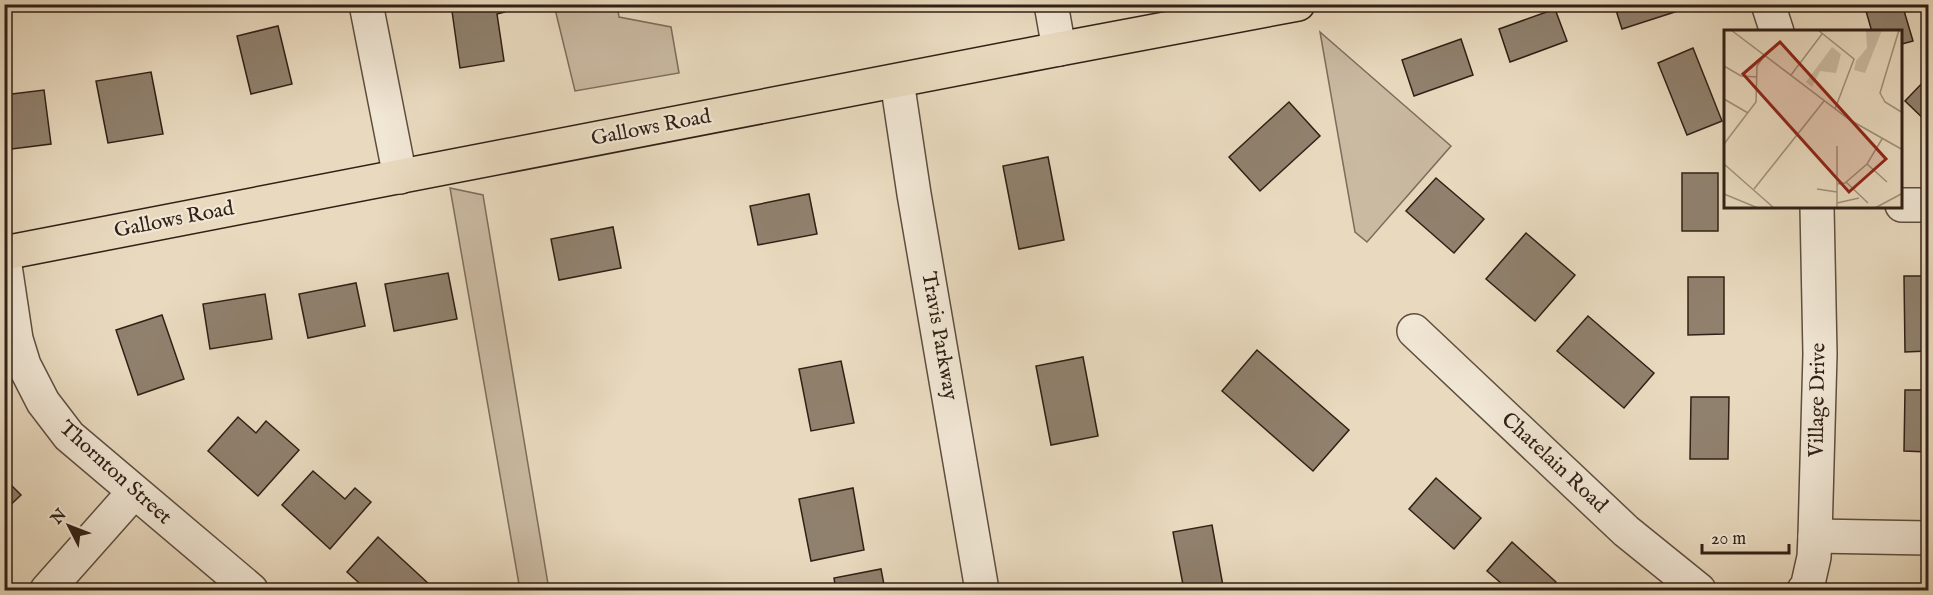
<svg xmlns="http://www.w3.org/2000/svg" width="1933" height="595" font-family="'IM FELL English',serif">
<rect width="100%" height="100%" fill="#e9dabf"/>
<filter id="stains"><feTurbulence type="fractalNoise" baseFrequency=".00333" numOctaves="4"/><feColorMatrix values="0 0 0 0 .2 0 0 0 0 .09 0 0 0 0 .02 0 0 0 .5 -.17"/></filter>
<radialGradient id="worn" r=".72"><stop offset=".6" stop-color="#630" stop-opacity="0"/><stop offset="1" stop-color="#630" stop-opacity=".3"/></radialGradient>
<!-- green -->
<g fill="#cabaa2" stroke="#7d6d5c" stroke-width="1.5">
<polygon points="554,5 617,5 619,17 671,27 679,73 575,91"/>
<polygon points="1320,32 1451,146 1367,242 1355,232"/>
<polygon points="450,188 483,195 549,590 520,590"/>
</g>
<!-- building -->
<g fill="#90816e" stroke="#302016" stroke-width="1.5">
<polygon points="451,4 504,4 505,12 497,14 504,61 460,68"/>
<polygon points="1614,4 1679,4 1681,10 1622,29"/>
<polygon points="1864,4 1902,4 1913,41 1902,44 1902,32 1872,32"/>
<polygon points="1555,9 1567,41 1510,62 1499,29"/>
<polygon points="278,26 292,84 251,94 237,36"/>
<polygon points="1461,39 1473,75 1414,96 1402,60"/>
<polygon points="1693,48 1722,121 1687,135 1658,63"/>
<polygon points="151,72 163,134 108,143 96,81"/>
<polygon points="1928,77 1928,123 1905,101"/>
<polygon points="44,90 51,144 4,150 4,95"/>
<polygon points="1289,102 1320,136 1260,191 1229,157"/>
<polygon points="1048,157 1064,240 1019,249 1003,166"/>
<rect x="1682" y="173" width="36" height="58"/>
<polygon points="1436,178 1484,219 1454,253 1406,211"/>
<polygon points="809,194 817,234 758,245 750,206"/>
<polygon points="613,227 621,268 559,280 551,239"/>
<polygon points="1526,233 1575,275 1535,321 1486,279"/>
<polygon points="448,273 457,319 394,331 385,284"/>
<polygon points="1904,276 1928,276 1928,351 1905,352"/>
<polygon points="1688,277 1724,277 1724,334 1688,335"/>
<polygon points="356,283 365,326 308,338 299,294"/>
<polygon points="265,294 272,339 210,349 203,304"/>
<polygon points="162,315 184,379 138,395 116,330"/>
<polygon points="1588,316 1654,373 1624,408 1557,351"/>
<polygon points="1257,350 1349,430 1313,471 1222,391"/>
<polygon points="1083,357 1098,436 1051,445 1036,366"/>
<polygon points="841,361 854,423 811,431 799,369"/>
<polygon points="1905,390 1928,390 1928,452 1904,451"/>
<polygon points="1691,397 1729,397 1728,459 1690,459"/>
<polygon points="238,417 256,433 266,421 299,450 258,496 208,451"/>
<polygon points="313,471 345,499 355,488 371,502 330,549 282,505"/>
<polygon points="4,478 21,495 4,511"/>
<polygon points="1436,478 1481,518 1454,549 1409,509"/>
<polygon points="853,488 864,550 811,561 799,499"/>
<polygon points="1212,525 1223,586 1203,590 1184,590 1173,532"/>
<polygon points="378,537 430,585 425,590 367,590 347,572"/>
<polygon points="1512,542 1556,582 1549,590 1509,590 1487,571"/>
<polygon points="881,569 885,590 836,590 834,578"/>
</g>
<g fill="none" stroke-linecap="round" stroke-linejoin="round">
<defs>
<g id="minor">
<polyline points="366,4 400,177"/>
<polyline points="1051,4 1059,49"/>
<polyline points="1768,4 1777,32"/>
<polyline points="897,81 914,194 982,590"/>
<polyline points="1902,205 1928,205"/>
<polyline points="4,259 16,339 24,365 43,402 69,436 251,590"/>
<polyline points="1414,331 1626,531 1699,590"/>
<polyline points="1815,536 1928,538"/>
<polyline points="47,590 134,492"/>
<polyline points="1804,590 1807,588 1814,557 1815,536 1820,354 1817,207"/>
</g>
<polyline id="major" points="4,253 1059,49 1298,4"/>
</defs>
<!-- minor casing -->
<use href="#minor" stroke="#5e4e40" stroke-width="36"/>
<!-- major casing -->
<use href="#major" stroke="#302016" stroke-width="36"/>
<!-- minor -->
<use href="#minor" stroke="#f1e7d5" stroke-width="33"/>
<!-- major -->
<use href="#major" stroke="#e9dabf" stroke-width="33"/>
</g>
<g text-anchor="middle" dominant-baseline="central" stroke-width="4.5" stroke-linejoin="round" paint-order="stroke">
<!-- street labels -->
<g font-size="21" fill="#302016" stroke="#f1e7d5">
<text transform="translate(651 128) rotate(-11)">Gallows Road</text>
<text transform="translate(174 220) rotate(-11)">Gallows Road</text>
<text transform="translate(939 336) rotate(80)">Travis Parkway</text>
<text transform="translate(1818 400) rotate(-89)">Village Drive</text>
<text transform="translate(1554 463) rotate(43)">Chatelain Road</text>
<text transform="translate(115 473) rotate(42)">Thornton Street</text>
</g>
</g>
<!-- overview -->
<g transform="translate(1724 30)">
<rect width="178" height="178" fill="#e9dabf"/>
<path d="M142,0H158L141,43L130,40L132,31L143,18ZM108,17L117,24L112,43L96,41L88,57L82,52Z" fill="#cabaa2"/>
<path fill="none" stroke="#9f907b" stroke-width="1.5" d="M7,0L126,90L179,120M94,0L130,29L111,79M175,0L156,63L161,72L179,83M0,36L17,46L33,47M67,45L98,4M0,69L24,83M0,114L32,72L33,36L40,26M113,116V178M0,134L50,178M143,134L163,152M122,152L144,173M113,154L121,153L143,134L158,109M30,159L100,71M93,159L113,162M0,164L34,178M113,173L135,168M151,178L179,163"/>
<path fill="#8f2418" fill-opacity="0.15" stroke="#8f2418" stroke-width="3" d="M56,12L162,129L125,162L19,44Z"/>
<rect width="178" height="178" fill="none" stroke="#302016" stroke-width="3"/>
</g>
<!-- margin -->
<rect width="1933" height="595" fill="none" stroke="#e9dabf" stroke-width="24"/>
<rect x="6" y="6" width="1921" height="583" fill="none" stroke="#302016" stroke-width="3"/>
<rect x="12" y="12" width="1909" height="571" fill="none" stroke="#302016" stroke-width="1.5"/>
<!-- north arrow -->
<g transform="translate(69 526) rotate(312)" stroke="#f1e7d5" stroke-width="4.5" paint-order="stroke">
<path d="M0-4.5L10 22L0 15L-10 22Z" fill="#302016"/>
<text y="-9" font-size="16" font-weight="bold" text-anchor="middle" fill="#302016">N</text>
</g>
<!-- scale -->
<path d="M1702 544v9h87v-9" fill="none" stroke="#302016" stroke-width="3"/>
<text x="1711" y="544" font-size="18" fill="#302016" stroke="#f1e7d5" stroke-width="4.5" paint-order="stroke">20 m</text>
<rect width="100%" height="100%" filter="url(#stains)"/>
<rect width="100%" height="100%" fill="url(#worn)"/>
</svg>
